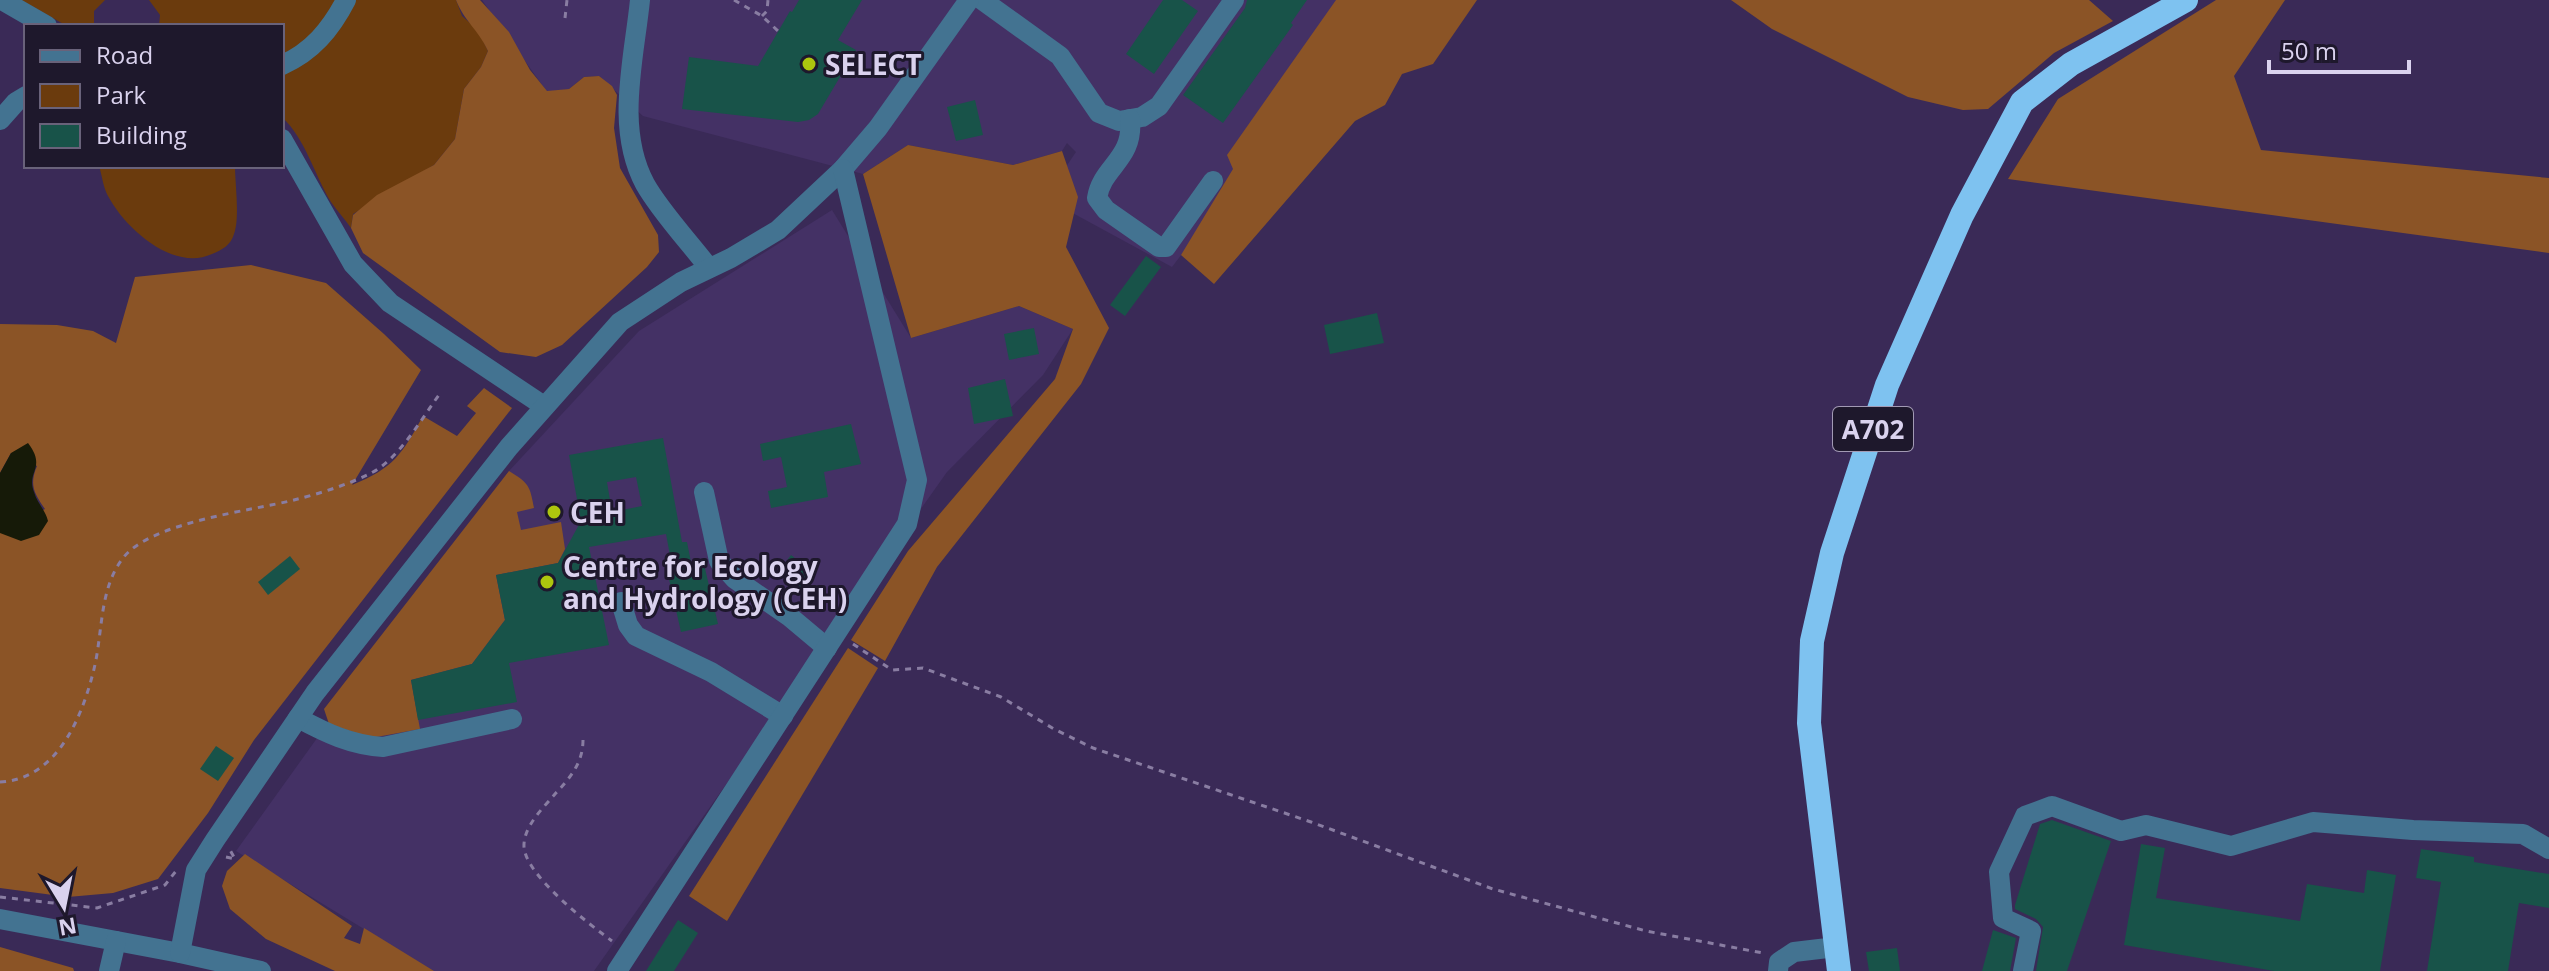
<svg xmlns="http://www.w3.org/2000/svg" width="2549" height="971" font-family="'Open Sans',sans-serif">
<rect width="100%" height="100%" fill="#3a2a57"/>
<!-- built -->
<g fill="#443165">
<polygon points="482,0 1376,0 1172,267 1045,198 1076,152 1067,143 1062,151 1013,165 908,145 863,174 643,116 599,76 584,77 569,89 547,92"/>
<polygon points="832,210 911,338 1019,306 1073,329 1043,375 947,472 594,971 433,971 236,851 509,471 639,331"/>
</g>
<!-- green -->
<g fill="#6b3b0d">
<polygon points="21,0 105,0 94,11 94,26 67,26"/>
<polygon points="149,0 338,0 300,51 282,58 282,26 159,26 160,15"/>
<path d="M356,0H456L462,16L478,30L488,51L481,67L464,89L455,139L434,165L353,214L351,228C345,219 337,211 331,202C314,174 306,140 282,117V73C315,49 338,38 356,0Z"/>
<path d="M99,166H235C235,184 240,218 234,234C231,245 222,250 212,254C173,272 125,228 108,196C103,187 102,175 99,166Z"/>
</g>
<!-- forest -->
<g fill="#8b5426">
<path d="M456,0H480L509,32L530,70L547,91L569,89L584,77L599,76L612,86L617,95L614,128L620,168L658,235L659,252L647,267L562,345L536,357L500,352L363,253L351,228L353,215L377,195L434,165L455,139L464,89L481,67L488,51C478,29 464,21 456,0Z"/>
<polygon points="1336,0 1477,0 1433,64 1402,74 1385,105 1355,121 1214,284 1181,255 1233,169 1227,155"/>
<polygon points="1731,0 2089,0 2113,21 2054,53 1988,109 1963,110 1908,97 1772,29"/>
<polygon points="2216,0 2285,0 2234,76 2261,150 2549,178 2549,253 2008,179 2058,99"/>
<polygon points="908,145 1013,165 1062,151 1078,197 1066,247 1109,328 1081,384 937,567 885,661 851,640 908,551 1055,379 1073,329 1019,306 911,338 863,174"/>
<path d="M251,265L326,283L384,334L421,370L352,485C394,468 402,454 423,416L457,436L476,413L467,406L484,388L512,408L254,740L208,813L158,879L113,893L68,897L0,888V533L45,509C34,493 29,485 37,466L11,453L0,473V324L57,325L93,331L116,343L135,277Z"/>
<path d="M509,471C529,483 530,486 534,508L517,512L521,530L561,522L565,549L558,563L496,575L505,620L472,664L411,680L420,729L371,738L329,724L324,709Z"/>
<polygon points="848,648 878,668 727,921 689,896"/>
<polygon points="245,854 352,926 344,938 360,944 364,928 434,971 335,971 266,939 230,909 222,886 227,871"/>
<polygon points="0,947 73,968 74,971 0,971"/>
</g>
<!-- water -->
<path fill="#161a08" d="M28,443C47,468 26,471 34,492C37,503 45,509 48,521L39,535L21,541L0,533V473L11,453Z"/>
<!-- building -->
<g fill="#185349" fill-rule="evenodd">
<polygon points="799,0 862,0 838,40 856,50 818,114 809,120 798,122 682,109 689,57 758,66 790,11 792,12"/>
<polygon points="1163,0 1182,0 1198,11 1154,74 1126,54"/>
<polygon points="1247,0 1307,0 1291,23 1293,25 1223,123 1183,95 1245,8"/>
<polygon points="975,100 983,135 956,141 947,107"/>
<polygon points="1146,256 1161,267 1125,316 1110,305"/>
<polygon points="1377,313 1384,343 1330,354 1324,325"/>
<polygon points="1034,328 1039,354 1009,360 1004,334"/>
<polygon points="1005,379 1013,416 974,424 968,388"/>
<polygon points="851,424 861,464 824,472 828,497 771,508 768,491 787,487 781,457 763,461 760,444"/>
<path d="M663,438L682,542H687L691,562L703,560L718,624L681,632L666,566H672L666,534L589,547L609,645L509,663L517,702L418,720L411,680L472,664L505,620L496,575L558,563L581,521L569,455ZM636,477L642,506L612,512L607,482Z"/>
<polygon points="791,555 813,572 800,588 779,571"/>
<polygon points="290,556 300,569 268,595 258,582"/>
<polygon points="216,746 234,758 218,781 200,769"/>
<polygon points="2052,820 2111,841 2067,971 2036,971 2043,927 2036,919 2015,909 2015,905 2040,824"/>
<polygon points="2141,844 2165,848 2156,898 2300,921 2307,884 2364,893 2367,870 2396,875 2380,971 2274,971 2124,945"/>
<polygon points="2421,849 2474,857 2474,862 2549,874 2549,908 2519,903 2508,971 2427,971 2441,882 2416,878"/>
<polygon points="678,920 698,933 674,971 646,971"/>
<polygon points="1993,930 2016,938 2010,971 1982,971"/>
<polygon points="1897,948 1900,971 1869,971 1866,952"/>
</g>
<g fill="none" stroke-linecap="round" stroke-linejoin="round">
<!-- path -->
<g stroke="#897da2" stroke-width="3" stroke-dasharray="6 6" stroke-linecap="butt">
<polyline points="734,0 762,16 778,31"/>
<polyline points="762,16 767,11 768,0"/>
<polyline points="565,18 567,0"/>
<polyline points="853,644 892,670 923,668 1001,697 1054,729 1093,748 1311,822 1493,889 1646,931 1763,953"/>
<path d="M583,740C583,763 570,778 555,794C543,808 523,827 524,847C526,876 589,924 612,941"/>
<path d="M0,782C57,779 82,718 94,669C103,632 99,589 123,558C151,522 250,511 294,500C318,494 347,485 369,474C398,461 422,418 441,392"/>
<polyline points="226,857 235,859 230,850"/>
<polyline points="0,897 97,908 165,885 176,871"/>
</g>
<!-- minor -->
<g stroke="#437391" stroke-width="20">
<polyline points="2,0 47,26"/>
<path d="M640,0C634,60 615,128 645,184C660,211 690,243 709,268"/>
<polyline points="982,0 1060,56 1099,113 1119,121 1142,117 1159,106 1234,0"/>
<path d="M282,65C312,52 331,29 346,0"/>
<path d="M1130,119C1134,160 1102,166 1097,198L1106,210L1159,247H1166L1213,181"/>
<polyline points="0,120 16,102 26,96"/>
<polyline points="282,139 353,264 390,303 544,406"/>
<polyline points="704,492 719,561 735,579 790,617 827,648"/>
<polyline points="621,602 628,625 636,636 711,672 783,716"/>
<path d="M298,718C326,733 351,745 383,747L512,719"/>
<polyline points="0,919 180,953 261,971"/>
<polyline points="180,953 196,870 215,840 315,693 509,447 620,322 681,282 731,258 778,230 843,169 878,128 969,0"/>
<polyline points="109,971 116,941"/>
<polyline points="617,971 907,524 917,480 843,169"/>
<polyline points="1778,971 1779,962 1794,952 1836,947"/>
<polyline points="2023,971 2031,931 2003,918 1999,872 2025,816 2052,806 2121,831 2146,825 2231,846 2313,822 2413,830 2523,834 2549,849"/>
</g>
<!-- highway -->
<polyline stroke="#7ec2f0" stroke-width="24" points="1839,971 1809,723 1812,641 1832,553 1887,385 1962,215 2022,102 2071,64 2186,0"/>
</g>
<!-- markers -->
<g fill="#adc60e" stroke="#1e182c" stroke-width="3">
<circle cx="809" cy="64" r="8"/>
<circle cx="554" cy="512" r="8"/>
<circle cx="547" cy="582" r="8"/>
</g>
<g text-anchor="middle" dominant-baseline="central" stroke-width="6" stroke-linejoin="round" paint-order="stroke">
<!-- shield labels -->
<rect fill="#1e182c" stroke="#a29ab4" stroke-width="2" x="1833" y="407" width="80" height="44" rx="6"/>
<g font-size="26" font-weight="bold" fill="#dad2ee">
<text x="1873" y="429">A702</text>
</g>
<!-- poi labels -->
<g font-size="28" font-weight="bold" fill="#dad2ee" stroke="#1e182c" text-anchor="start">
<text x="825" y="64">SELECT</text>
<text x="570" y="512">CEH</text>
<text x="563" y="566">Centre for Ecology<tspan x="563" dy="32">and Hydrology (CEH)</tspan></text>
</g>
</g>
<!-- legend -->
<rect x="24" y="24" width="260" height="144" fill="#1e182c" stroke="#69627a" stroke-width="2"/>
<rect x="40" y="50" width="40" height="12" fill="#437391" stroke="#69627a" stroke-width="2"/>
<text x="96" y="64" font-size="24" fill="#dad2ee">Road</text>
<rect x="40" y="84" width="40" height="24" fill="#6b3b0d" stroke="#69627a" stroke-width="2"/>
<text x="96" y="104" font-size="24" fill="#dad2ee">Park</text>
<rect x="40" y="124" width="40" height="24" fill="#185349" stroke="#69627a" stroke-width="2"/>
<text x="96" y="144" font-size="24" fill="#dad2ee">Building</text>
<!-- north arrow -->
<g transform="translate(64 907) rotate(170)" stroke="#1e182c" stroke-width="6" paint-order="stroke">
<path d="M0-6L14 30L0 20L-14 30Z" fill="#dad2ee"/>
<text y="-12" font-size="22" font-weight="bold" text-anchor="middle" fill="#dad2ee">N</text>
</g>
<!-- scale -->
<path d="M2269 60v12h140v-12" fill="none" stroke="#dad2ee" stroke-width="4"/>
<text x="2281" y="60" font-size="24" fill="#dad2ee" stroke="#1e182c" stroke-width="6" paint-order="stroke">50 m</text>
</svg>
